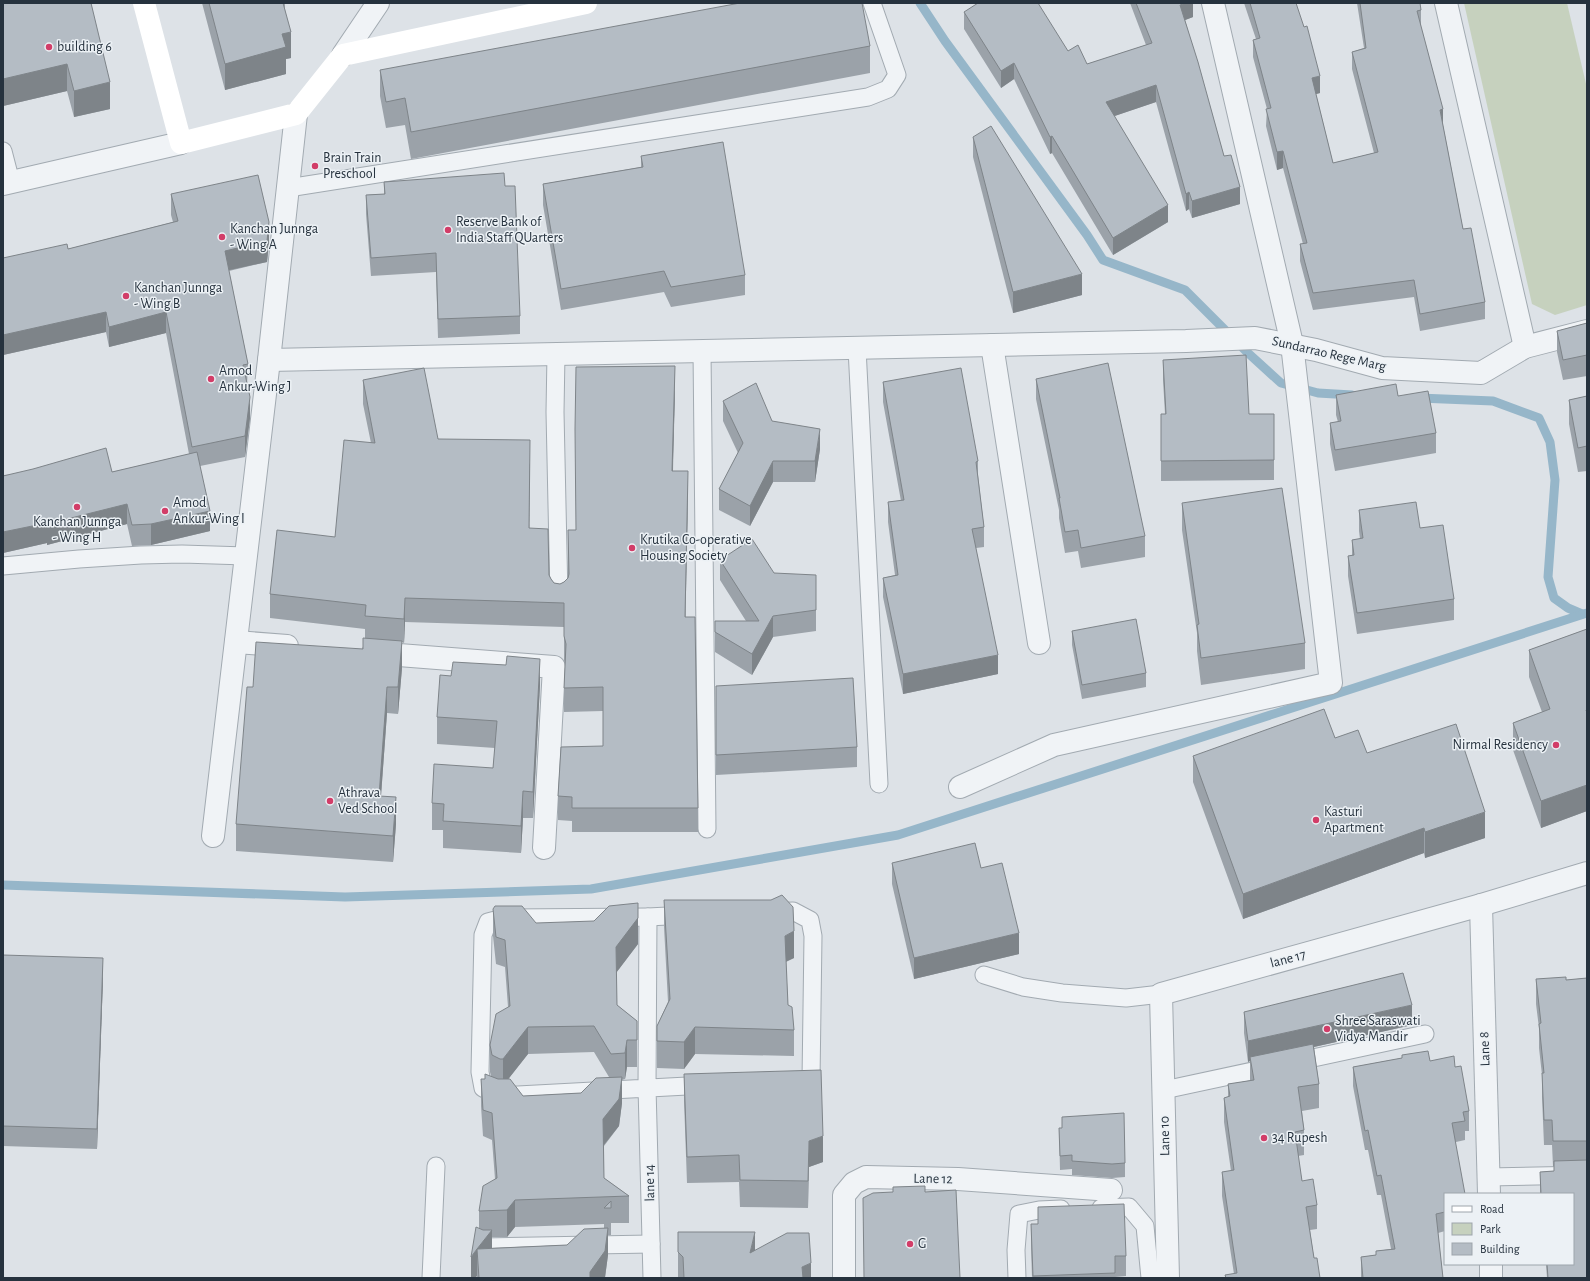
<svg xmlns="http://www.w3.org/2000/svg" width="1590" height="1281" font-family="'Alegreya Sans',sans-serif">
<rect width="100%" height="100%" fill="#dde2e7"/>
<!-- green -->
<polygon fill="#c6d1be" points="1464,3 1567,3 1587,88 1587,305 1555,315 1532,304"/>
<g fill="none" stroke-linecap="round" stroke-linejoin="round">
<!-- stream -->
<g stroke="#96b6c9" stroke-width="9">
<polyline points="920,3 945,41 1087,235 1103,260 1185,290 1248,353 1281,383 1318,393 1352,395"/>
<polyline points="1419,398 1493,401 1539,418 1550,442 1555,480 1548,577 1554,598 1568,608 1582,614"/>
<polyline points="3,885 345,897 591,889 898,835 1587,613"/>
</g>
<defs>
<g id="lane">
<polyline points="3,151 11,182"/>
<polyline points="288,188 868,97 888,89 897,75 872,3"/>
<polyline points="857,348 879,784"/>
<polyline points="702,351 707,829"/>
<polyline points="556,354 555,412 559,598"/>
<polyline points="3,566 79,559 141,555 182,554 246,556"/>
<polyline points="771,912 793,911 810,920 813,936 811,1080 798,1081"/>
<polyline points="648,917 687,915"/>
<polyline points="984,975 1023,987 1062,993 1126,998 1161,994"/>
<polyline points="1164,1090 1425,1034"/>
<polyline points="1488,1177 1587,1175"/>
<polyline points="1101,1208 1129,1207 1145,1226 1150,1278"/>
<polyline points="483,1247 651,1244"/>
<polyline points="431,1278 436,1166"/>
<polyline points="652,1278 647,1087 648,917 503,918 488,922 483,935 480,1072 483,1088 498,1096 706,1085"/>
<polyline points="1017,1278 1016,1250 1019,1214 1039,1210 1061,1209"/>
</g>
<g id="street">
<polyline points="1446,3 1525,347"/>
<polyline points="343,55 378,3"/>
<polyline points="3,184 181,143"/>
<polyline points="992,345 1039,643"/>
<polyline points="269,360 1186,341 1255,338 1316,350 1382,368 1481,373 1525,347 1587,331"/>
<polyline points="236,642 287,646"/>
<polyline points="373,653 554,667 544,848"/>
<polyline points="960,787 1054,745 1331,683 1292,344 1213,3"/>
<polyline points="213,836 269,360 296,114"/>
<polyline points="1481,905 1489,1194"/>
<polyline points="1491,1264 1491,1278"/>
<polyline points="844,1278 844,1195 854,1183 866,1177 958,1179 1111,1190"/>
<polyline points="1168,1278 1161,994 1481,905 1587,873"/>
</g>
</defs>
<!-- lane casing -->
<use href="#lane" stroke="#a2aab1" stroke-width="19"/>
<!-- street casing -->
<use href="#street" stroke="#a2aab1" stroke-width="24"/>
<!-- lane -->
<use href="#lane" stroke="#f0f3f6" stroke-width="17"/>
<!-- street -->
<use href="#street" stroke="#f0f3f6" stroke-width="22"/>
<!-- secondary -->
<polyline stroke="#fff" stroke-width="22" points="144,3 181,143 296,114 343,55 586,3"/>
</g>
<!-- wall -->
<g fill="#9ba2a9" fill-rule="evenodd">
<polygon points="3,3 91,3 110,109 74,117 67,91 3,106"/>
<polygon points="202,3 285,3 285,9 291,58 286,59 286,74 225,90"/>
<polygon points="1130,3 1193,3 1193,17 1185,20 1224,156 1240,204 1192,218 1189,209 1186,211 1156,102 1114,116 1168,222 1113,255 1052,153 1050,154 1014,79 1001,88 964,29 964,12 1068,51 1087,64 1146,45"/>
<polygon points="1244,3 1296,3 1320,93 1316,94 1333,163 1374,153 1352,69 1352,52 1364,48 1357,3 1420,3 1421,10 1421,27 1443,125 1463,229 1485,302 1485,319 1420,331 1414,297 1313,310 1300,261 1300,244 1303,244 1283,168 1277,170 1266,126 1267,109 1253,57 1253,40 1256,39"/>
<polygon points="870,46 870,73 411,159 405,125 386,128 380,96 380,70"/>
<polygon points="973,137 1082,295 1013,313 973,157"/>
<polygon points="641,156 745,275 745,295 671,307 664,292 561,310 543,205 543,184 641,167"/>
<polygon points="384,182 505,186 520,316 520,334 438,338 436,272 371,276 366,214 366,195 384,194"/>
<polygon points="171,194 269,243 267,262 229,271 248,364 247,385 250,418 245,457 200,466 210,531 151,545 132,546 127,524 47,545 47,543 3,553 3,475 112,472 189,454 166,333 109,347 106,332 3,355 3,258 68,249 173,222 171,215"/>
<polygon points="1587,323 1587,376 1563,380 1557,352 1557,331"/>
<polygon points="1163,360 1249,414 1274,414 1274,480 1161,481 1161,414 1165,414 1163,380"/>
<polygon points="1036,379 1145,536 1145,557 1081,568 1078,551 1065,553 1059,518 1059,510 1036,399"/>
<polygon points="363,380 438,439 530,464 529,528 551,579 554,583 560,584 564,582 568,578 568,530 576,530 675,390 673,471 688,495 685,617 698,808 698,832 572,832 572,821 558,820 558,796 603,746 603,711 564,712 564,688 565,664 564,660 564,627 405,622 404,643 402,642 402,668 398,714 387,713 381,796 396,824 393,862 236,851 236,824 253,687 363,649 365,638 365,629 270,618 270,594 335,537 371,443 363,404"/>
<polygon points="883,382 978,461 978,475 984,527 984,547 976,548 998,674 903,694 883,597 883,578 895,575 888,522 888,502 901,501 883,402"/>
<polygon points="1336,395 1398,396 1436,433 1436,453 1335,471 1330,444 1330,423 1338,422 1336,415"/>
<polygon points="1587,396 1587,471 1578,472 1569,424 1569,400"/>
<polygon points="723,401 820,449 815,482 773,482 750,526 719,510 719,489 738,453 723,421"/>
<polygon points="1182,503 1305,643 1305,669 1201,685 1197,651 1197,633 1182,530"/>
<polygon points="1359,510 1420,528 1454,599 1454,620 1357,634 1348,576 1348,556 1352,555 1352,540 1360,539 1359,531"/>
<polygon points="720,560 774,573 816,595 816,631 773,637 752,675 715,652 715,621 746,621 720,580"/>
<polygon points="1587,629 1587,811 1541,828 1513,750 1513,723 1542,712 1529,677 1529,650"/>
<polygon points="1072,631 1146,673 1146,687 1082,699 1072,645"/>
<polygon points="540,685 533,818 523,818 521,853 443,848 443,830 432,830 432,803 493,768 495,748 437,744 437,717"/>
<polygon points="716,686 857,747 857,767 716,775"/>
<polygon points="1335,738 1367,753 1485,838 1425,858 1424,853 1243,919 1193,782 1193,756"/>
<polygon points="892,863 981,868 1019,954 914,979 892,884"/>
<polygon points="664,900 794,958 786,962 788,1005 794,1030 794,1056 695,1054 684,1069 657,1068 657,1026 668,1002 664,927"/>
<path d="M493,909L536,923L638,944L616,973L617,1005L637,1021V1067H627L625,1079L622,1080V1103L619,1126L604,1146V1178L629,1196V1223H611V1235H608V1255L605,1278H477V1276L471,1278L479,1228V1211L495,1179L492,1140L483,1136L481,1106V1079H485L491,1076L490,1072V1045L508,1007L505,967L496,964L493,936ZM594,1052L609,1077L581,1093L523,1096L508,1079L528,1054ZM604,1224V1228L567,1245L492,1248V1237H507L515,1227Z"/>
<polygon points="3,955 103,978 97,1149 3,1146"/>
<polygon points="1587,978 1587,1278 1547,1278 1546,1264 1573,1264 1573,1194 1540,1194 1540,1172 1554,1171 1554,1166 1553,1166 1552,1145 1544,1145 1542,1097 1542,1075 1539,1048 1539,1028 1536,1004 1536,979 1566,980"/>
<polygon points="1244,1012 1412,1025 1314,1047 1319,1084 1319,1108 1302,1111 1304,1130 1304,1155 1298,1156 1302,1181 1317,1205 1317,1229 1310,1230 1314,1258 1320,1278 1225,1278 1225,1275 1234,1274 1222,1196 1222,1172 1231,1171 1224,1122 1224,1098 1228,1097 1228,1084 1250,1081 1250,1061 1248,1062 1244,1033"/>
<polygon points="1402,1055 1430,1061 1455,1067 1469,1111 1469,1131 1465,1131 1465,1140 1456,1142 1445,1194 1445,1231 1438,1233 1443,1278 1361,1278 1361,1257 1376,1255 1376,1251 1391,1249 1381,1195 1377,1195 1368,1150 1365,1150 1353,1086 1353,1067 1402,1058"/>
<polygon points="684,1074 823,1162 809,1167 808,1208 740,1207 739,1182 687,1183 684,1101"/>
<polygon points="1059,1128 1125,1163 1125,1177 1112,1178 1072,1175 1072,1169 1060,1170"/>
<polygon points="1038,1207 1126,1256 1126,1276 1115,1277 1115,1278 1032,1278 1031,1245 1031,1224 1038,1224"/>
<polygon points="678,1232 755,1250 811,1278 678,1278"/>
</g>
<!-- shaded-wall -->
<g fill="#7e8489">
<polygon points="1186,3 1193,3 1193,17 1180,22 1180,5"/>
<polygon points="291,32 291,58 286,59 286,74 225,90 225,64 282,34"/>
<polygon points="1014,63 1014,79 1001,88 1001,71"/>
<polygon points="67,64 67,91 3,106 3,79"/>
<polygon points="1320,76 1320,93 1312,95 1312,78"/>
<polygon points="110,82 110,109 74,117 74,91"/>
<polygon points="1156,85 1156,102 1106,119 1106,102"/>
<polygon points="1443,109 1443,127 1440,110"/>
<polygon points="1052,136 1052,153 1050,154 1050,137"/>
<polygon points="1283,151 1283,168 1277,170 1277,152"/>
<polygon points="1240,187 1240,204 1192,218 1192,201"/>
<polygon points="1189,192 1189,209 1186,211 1186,194"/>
<polygon points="1168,205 1168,222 1113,255 1113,238"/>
<polygon points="269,222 269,243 267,262 225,271 225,251"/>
<polygon points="1082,274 1082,295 1013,313 1013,292"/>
<polygon points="106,312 106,332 3,355 3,335"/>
<polygon points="166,312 166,333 109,347 109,327"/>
<polygon points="675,366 675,390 672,495 672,471"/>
<polygon points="250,397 250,418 245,457 245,436"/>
<polygon points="820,429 820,449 815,482 815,461"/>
<polygon points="530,440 530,464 529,552 529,528"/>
<polygon points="773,461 773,482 750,526 750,506"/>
<polygon points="688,471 688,495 685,641 685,617"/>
<polygon points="127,504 127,524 47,545 47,524"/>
<polygon points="210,511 210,531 151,545 151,524"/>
<polygon points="47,523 47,543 3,553 3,532"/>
<polygon points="405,598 405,622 404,643 404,619"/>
<polygon points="773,616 773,637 752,675 752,654"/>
<polygon points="402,641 402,668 398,714 398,687"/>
<polygon points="998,655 998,674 903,694 903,674"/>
<polygon points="540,659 540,685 533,818 533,792"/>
<polygon points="387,687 387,713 379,823 379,796"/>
<polygon points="1587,785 1587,811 1541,828 1541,801"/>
<polygon points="523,791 523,818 521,853 521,826"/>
<polygon points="396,797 396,824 393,862 393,836"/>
<polygon points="1485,812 1485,838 1425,858 1425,832"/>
<polygon points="1424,828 1424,853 1243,919 1243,894"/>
<polygon points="638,903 638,944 616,973 616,947"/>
<polygon points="794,931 794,958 785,962 785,936"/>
<polygon points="1019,933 1019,954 914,979 914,958"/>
<polygon points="103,958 103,978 97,1149 97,1129"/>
<polygon points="1412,1005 1412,1025 1251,1061 1250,1057 1250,1061 1248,1062 1248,1041"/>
<polygon points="528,1027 528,1054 503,1086 503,1059"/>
<polygon points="695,1027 695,1054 684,1069 684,1042"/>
<polygon points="627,1040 627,1067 625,1079 625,1053"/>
<polygon points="622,1077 622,1103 619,1126 603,1146 603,1119"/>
<polygon points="823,1136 823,1162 809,1167 808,1208 809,1141"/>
<polygon points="515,1200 515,1227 507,1237 507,1210"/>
<polygon points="608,1228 608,1255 605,1277 605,1278 590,1278 590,1272"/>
<polygon points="492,1230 492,1257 477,1249"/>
<polygon points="755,1232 755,1259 750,1253"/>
<polygon points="477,1249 477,1276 475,1278 471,1278 471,1257"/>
<polygon points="811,1263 811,1278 802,1278 802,1267"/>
</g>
<!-- building -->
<g fill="#b4bcc4" stroke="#7e8489">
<polygon points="3,3 91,3 110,82 74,91 67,64 3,79"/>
<polygon points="209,3 283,3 291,32 282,34 286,47 225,64"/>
<polygon points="740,3 862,3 870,46 411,132 405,98 386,102 380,70"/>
<polygon points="978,3 1038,3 1068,51 1078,45 1087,64 1152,43 1136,3 1186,3 1180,5 1198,62 1224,156 1231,155 1240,187 1192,201 1189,192 1186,194 1156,85 1106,102 1168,205 1113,238 1052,136 1050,137 1014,63 1001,71 964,12"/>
<polygon points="1250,3 1296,3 1304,27 1307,26 1320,76 1312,78 1333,163 1378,152 1352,52 1366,48 1360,3 1420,3 1421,10 1417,11 1443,109 1440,110 1463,229 1471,228 1485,302 1420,314 1414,280 1313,293 1300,244 1307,243 1283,151 1277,152 1266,109 1271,108 1253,40 1260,38"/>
<polygon points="991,126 1082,274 1013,292 973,137"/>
<polygon points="723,142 745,275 671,287 664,271 561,289 543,184 643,167 641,156"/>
<polygon points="504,173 505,186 515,186 520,316 438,319 436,253 371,258 366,195 385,194 384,182"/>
<polygon points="258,175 269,222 267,241 225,251 248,364 243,365 250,397 245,436 192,447 166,312 109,327 106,312 3,335 3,258 67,244 68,249 178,221 171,194"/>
<polygon points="1587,323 1587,355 1563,360 1557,331"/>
<polygon points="1246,355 1249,414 1274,414 1274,460 1161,461 1161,414 1166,414 1163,360"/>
<polygon points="1108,363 1145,536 1081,548 1078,530 1065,532 1059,498 1060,498 1036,379"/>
<polygon points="675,366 672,471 688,471 685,617 695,617 698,808 572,808 572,797 558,796 561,747 603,746 603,687 564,688 566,644 564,636 564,603 405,598 404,619 365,616 366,605 270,594 277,530 335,537 344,440 375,443 363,380 424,368 438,439 530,440 529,528 548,529 549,575 551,579 554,583 560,584 564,582 568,578 569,574 568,530 576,530 575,429 576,367"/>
<polygon points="961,368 978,461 976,462 984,527 972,529 998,655 903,674 883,578 898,575 888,502 904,500 883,382"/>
<polygon points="756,383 772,421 820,429 815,461 773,461 750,506 719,489 743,443 723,401"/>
<polygon points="1396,384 1398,396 1428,391 1436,433 1335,450 1330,423 1341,421 1336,395"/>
<polygon points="1587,396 1587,446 1578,448 1569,400"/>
<polygon points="106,448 112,472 197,452 210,511 151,524 132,525 127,504 47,524 47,523 3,532 3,476 33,469"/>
<polygon points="1282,488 1305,643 1201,658 1197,625 1199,624 1182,503"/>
<polygon points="1416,502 1420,528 1443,525 1454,599 1357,613 1348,556 1354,555 1352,540 1363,538 1359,510"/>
<polygon points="752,539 774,573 816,575 816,610 773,616 752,654 715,632 715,621 759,621 720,560"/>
<polygon points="1136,619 1146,673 1082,685 1072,631"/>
<polygon points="1587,629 1587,710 1586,710 1587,713 1587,785 1541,801 1513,723 1550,709 1529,650"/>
<polygon points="363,638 402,641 398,687 387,687 379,796 396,797 393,836 236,824 247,687 253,687 256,642 363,649"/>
<polygon points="507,656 540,659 533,792 523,791 521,826 443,821 444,804 432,803 434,764 493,768 497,721 437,717 440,675 451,676 453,662 506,665"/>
<polygon points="853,678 857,747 716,755 716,686"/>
<polygon points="1324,709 1335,738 1358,730 1367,753 1456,724 1485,812 1425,832 1424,828 1243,894 1193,756"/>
<polygon points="975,843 981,868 1002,863 1019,933 914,958 892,863"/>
<polygon points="782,895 793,907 794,931 785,936 788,1005 792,1007 794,1030 695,1027 684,1042 657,1041 657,1026 670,999 664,900 771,900"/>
<polygon points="638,903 638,918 616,947 617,1005 637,1021 637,1040 627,1040 625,1053 611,1054 594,1026 528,1027 503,1059 500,1059 492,1055 490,1045 496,1014 510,1006 505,940 496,937 493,909 495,906 522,906 536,923 594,921 609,906"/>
<polygon points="3,955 103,958 97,1129 3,1126"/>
<polygon points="1403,973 1412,1005 1248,1041 1244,1012"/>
<polygon points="1566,977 1566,980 1587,978 1587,1141 1553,1141 1552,1120 1544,1120 1542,1073 1544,1073 1539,1024 1541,1023 1536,979"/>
<polygon points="1313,1044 1319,1084 1298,1087 1304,1130 1295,1132 1302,1181 1313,1179 1317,1205 1306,1207 1314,1258 1317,1258 1320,1278 1226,1278 1225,1275 1237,1273 1222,1172 1234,1170 1224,1098 1230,1096 1228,1084 1254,1080 1250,1057"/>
<polygon points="1428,1051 1430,1061 1454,1056 1455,1067 1461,1066 1469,1111 1463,1112 1465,1121 1452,1123 1465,1194 1445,1194 1445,1212 1436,1214 1443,1278 1363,1278 1361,1257 1376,1255 1376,1251 1395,1249 1381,1175 1377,1176 1368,1130 1365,1131 1353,1067 1402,1058 1402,1055"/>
<polygon points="821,1070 823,1136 809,1141 808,1181 740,1180 739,1155 687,1157 684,1074"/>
<polygon points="485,1074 498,1079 510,1079 523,1096 581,1093 596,1078 622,1077 619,1099 603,1119 604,1178 629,1196 515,1200 507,1210 479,1211 483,1186 497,1178 492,1113 483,1110 481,1079 485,1079"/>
<polygon points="1124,1113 1125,1163 1112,1164 1072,1161 1072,1155 1060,1156 1059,1128 1062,1128 1062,1117"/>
<polygon points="1587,1160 1587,1278 1548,1278 1547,1264 1573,1264 1573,1194 1541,1194 1540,1172 1554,1171 1554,1161"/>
<polygon points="925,1186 925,1192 956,1190 960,1278 864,1278 863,1198 873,1193 893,1192 893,1187"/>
<polygon points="611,1201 611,1208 604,1208"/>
<polygon points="1124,1204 1126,1256 1115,1256 1115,1273 1033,1276 1031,1224 1038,1224 1038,1207"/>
<polygon points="476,1227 483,1230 492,1230 477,1249 567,1245 584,1229 608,1228 605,1251 590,1272 590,1278 479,1278 477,1249 471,1257"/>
<polygon points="678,1232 755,1232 750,1253 787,1233 809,1233 811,1263 802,1267 803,1278 684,1278 683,1257 678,1252"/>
</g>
<!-- markers -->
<g fill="#d23d68" stroke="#ecf1f5" stroke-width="1.5">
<circle cx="49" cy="47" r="4"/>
<circle cx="315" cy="166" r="4"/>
<circle cx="448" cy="230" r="4"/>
<circle cx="222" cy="237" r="4"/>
<circle cx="126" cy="296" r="4"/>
<circle cx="211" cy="379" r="4"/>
<circle cx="77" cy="507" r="4"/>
<circle cx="165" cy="511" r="4"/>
<circle cx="632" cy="548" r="4"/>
<circle cx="1556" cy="745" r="4"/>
<circle cx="330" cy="801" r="4"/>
<circle cx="1316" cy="820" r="4"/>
<circle cx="1327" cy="1029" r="4"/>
<circle cx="1264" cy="1138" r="4"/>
<circle cx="910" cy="1244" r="4"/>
</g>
<g text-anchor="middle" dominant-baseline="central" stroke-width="3" stroke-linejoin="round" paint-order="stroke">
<!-- poi labels -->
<g font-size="14" fill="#26323e" stroke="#ecf1f5" text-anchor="start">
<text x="57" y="47">building 6</text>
<text x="323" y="158">Brain Train<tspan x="323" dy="16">Preschool</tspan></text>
<text x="456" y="222">Reserve Bank of<tspan x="456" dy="16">India Staff QUarters</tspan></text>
<text x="230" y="229">Kanchan Junnga<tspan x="230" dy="16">- Wing A</tspan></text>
<text x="134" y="288">Kanchan Junnga<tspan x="134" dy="16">- Wing B</tspan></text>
<text x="219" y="371">Amod<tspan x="219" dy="16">Ankur-Wing J</tspan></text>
<text x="173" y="503">Amod<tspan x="173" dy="16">Ankur-Wing I</tspan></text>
<text x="77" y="522" text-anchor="middle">Kanchan Junnga<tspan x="77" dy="16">- Wing H</tspan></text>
<text x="640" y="540">Krutika Co-operative<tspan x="640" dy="16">Housing Society</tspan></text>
<text x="1548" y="745" text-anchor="end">Nirmal Residency</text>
<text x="338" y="793">Athrava<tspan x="338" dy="16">Ved School</tspan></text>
<text x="1324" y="812">Kasturi<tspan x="1324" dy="16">Apartment</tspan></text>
<text x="1335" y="1021">Shree Saraswati<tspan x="1335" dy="16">Vidya Mandir</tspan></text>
<text x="1272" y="1138">34 Rupesh</text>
<text x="918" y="1244">G</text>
</g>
<!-- street labels -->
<g font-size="14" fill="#26323e" stroke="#ecf1f5">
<text transform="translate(1329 354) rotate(13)">Sundarrao Rege Marg</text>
<text transform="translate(1288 959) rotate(-15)">lane 17</text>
<text transform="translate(1485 1049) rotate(-92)">Lane 8</text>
<text transform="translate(1165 1136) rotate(-91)">Lane 10</text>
<text transform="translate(933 1179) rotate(1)">Lane 12</text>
<text transform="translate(650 1183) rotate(-91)">lane 14</text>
</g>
</g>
<!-- border -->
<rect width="1590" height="1281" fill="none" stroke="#26323e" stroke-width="8"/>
<!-- legend -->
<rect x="1444" y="1193" width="130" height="72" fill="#ecf1f5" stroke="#9da5ac"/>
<rect x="1452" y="1206" width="20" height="6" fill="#ffffff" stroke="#9da5ac"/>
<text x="1480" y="1213" font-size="12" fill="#26323e">Road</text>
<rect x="1452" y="1223" width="20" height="12" fill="#c6d1be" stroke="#9da5ac"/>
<text x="1480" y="1233" font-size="12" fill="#26323e">Park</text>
<rect x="1452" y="1243" width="20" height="12" fill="#b4bcc4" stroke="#9da5ac"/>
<text x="1480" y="1253" font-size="12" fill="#26323e">Building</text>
</svg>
